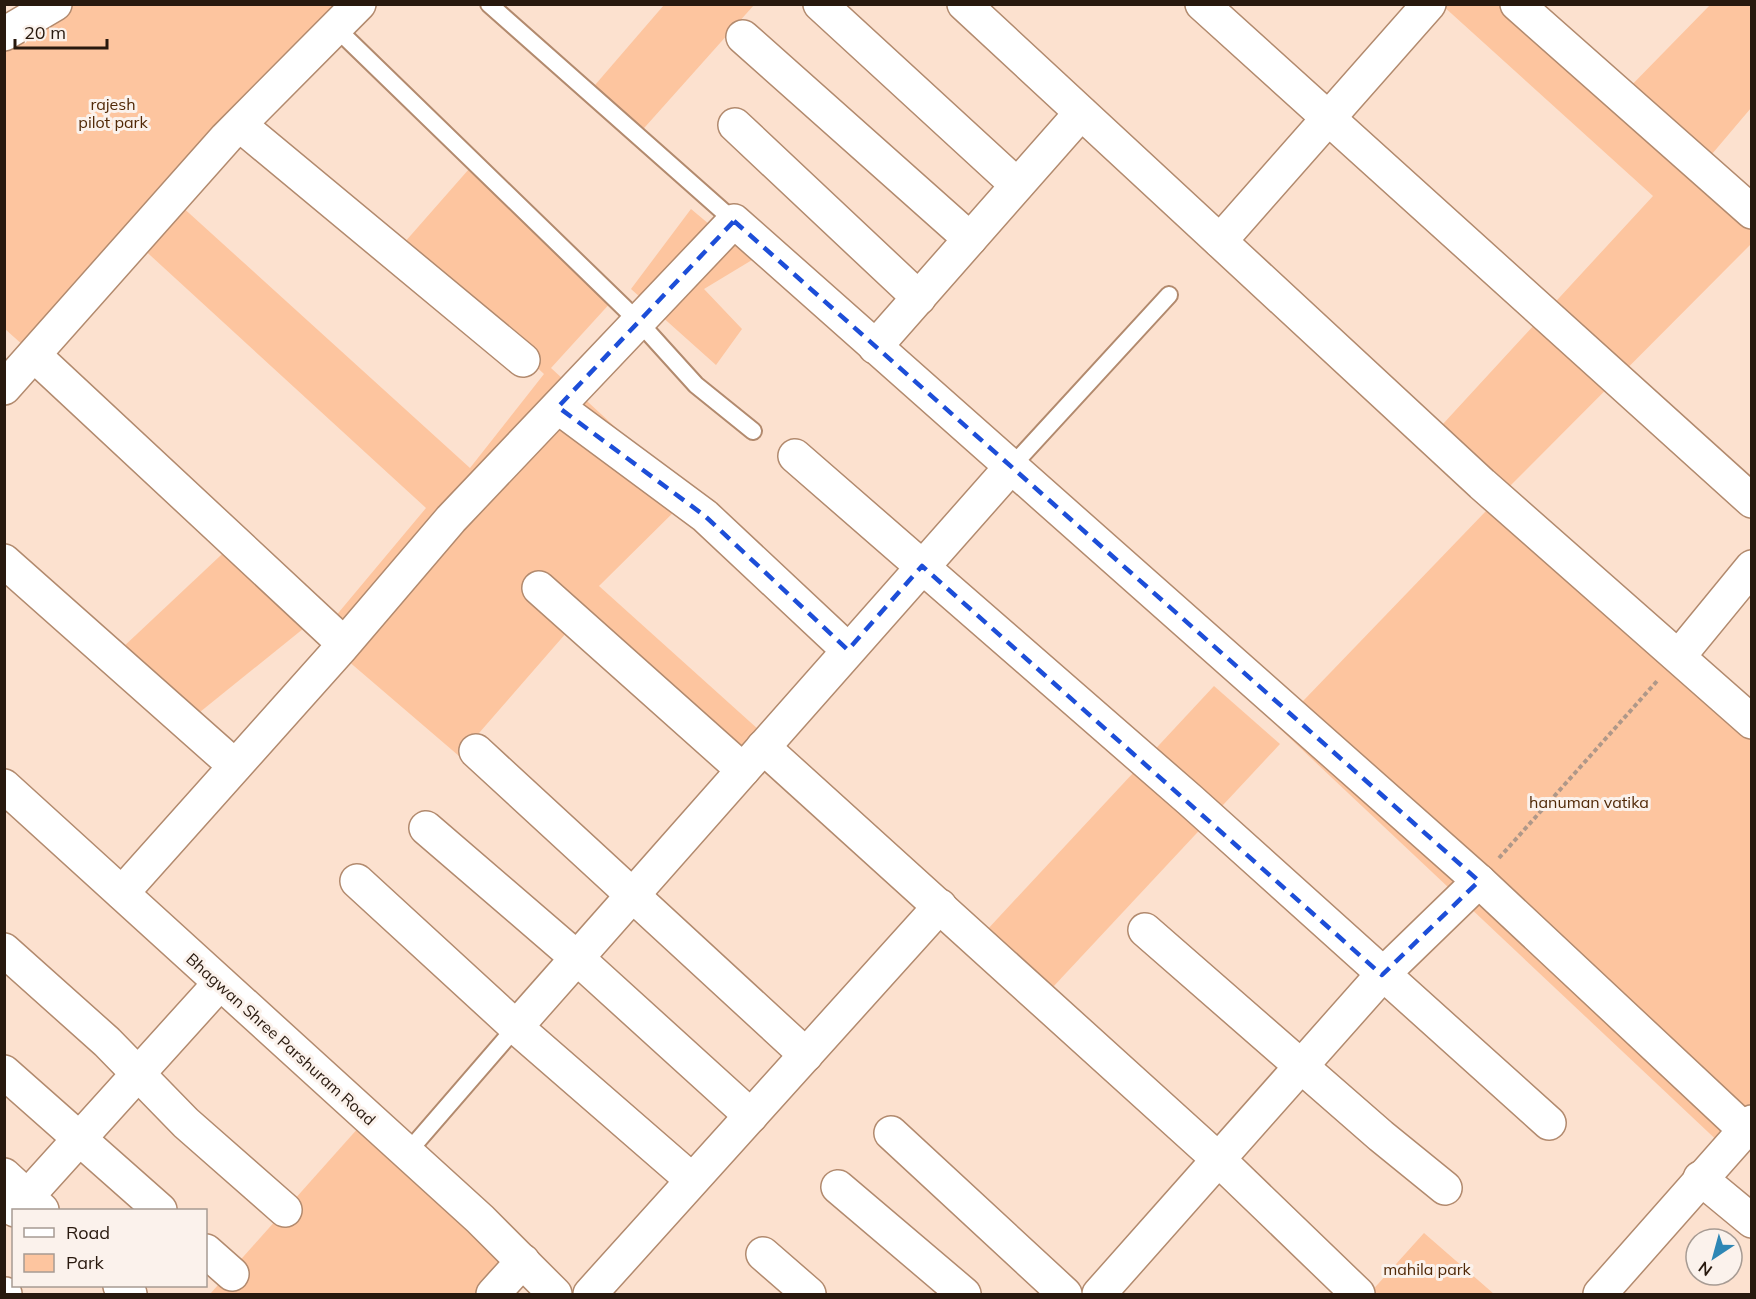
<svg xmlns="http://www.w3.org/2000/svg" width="1756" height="1299" font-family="Mulish,sans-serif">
<rect width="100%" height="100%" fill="#fce1cf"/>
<!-- green -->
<g fill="#fdc59f">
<polygon points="74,5 369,5 179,204 470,468 544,374 404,243 469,169 613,300 551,368 690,496 599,586 768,738 729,767 567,632 459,756 319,636 426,508 139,245 34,355 5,329 4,46"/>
<polygon points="664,5 754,5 637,136 589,92"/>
<polygon points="1442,5 1517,5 1621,96 1710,5 1751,5 1751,108 1701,167 1751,212 1751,244 1498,498 1431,437 1653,196"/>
<polygon points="691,209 752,260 704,289 742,329 716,365 631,289"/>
<polygon points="1486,511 1718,702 1751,734 1751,1118 1725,1148 1278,727"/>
<polygon points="236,541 319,616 195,716 121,649"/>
<polygon points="1214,686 1280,744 1053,987 986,931"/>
<polygon points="368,1117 518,1254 481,1294 210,1294"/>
<polygon points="1424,1233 1494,1294 1369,1294"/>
</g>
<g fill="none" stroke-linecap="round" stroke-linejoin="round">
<defs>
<g id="service">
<polyline points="489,4 734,221"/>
<polyline points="336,28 639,322 696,385 753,431"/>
<polyline points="1011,467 1169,295"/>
<polyline points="407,1153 516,1027"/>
</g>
<g id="minor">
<polyline points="820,4 1017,185"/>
<polyline points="964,4 1482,484 1752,722"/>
<polyline points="1202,4 1752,501"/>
<polyline points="1517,4 1752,212"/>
<polyline points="743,37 970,239"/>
<polyline points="240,125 523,360"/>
<polyline points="735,125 919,298"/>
<polyline points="1220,241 1429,4"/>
<polyline points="875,347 1081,113"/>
<polyline points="34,355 343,643"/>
<polyline points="4,388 226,138 359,4"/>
<polyline points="558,407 705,516 848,650"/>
<polyline points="795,456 1190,800 1549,1123"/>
<polyline points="4,561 235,766"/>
<polyline points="539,588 743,770"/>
<polyline points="1679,656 1752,567"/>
<polyline points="763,747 1219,1160 1358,1294"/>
<polyline points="476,751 806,1055"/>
<polyline points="4,786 480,1219 555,1294"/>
<polyline points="426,828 577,958 751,1116"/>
<polyline points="357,881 516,1027 692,1180"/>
<polyline points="122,893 340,649 451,519 734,221 1479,881 1744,1129"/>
<polyline points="1145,930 1381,1136 1445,1188"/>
<polyline points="4,950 107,1042 186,1123 285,1210"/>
<polyline points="516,1027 1011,467"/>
<polyline points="4,1072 160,1210"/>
<polyline points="891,1133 1065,1294"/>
<polyline points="4,1175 42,1210"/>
<polyline points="1700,1178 1752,1221"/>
<polyline points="838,1187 964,1294"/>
<polyline points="15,1210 220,983"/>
<polyline points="206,1251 232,1274"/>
<polyline points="763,1254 809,1294"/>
<polyline points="120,1286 130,1294"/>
<polyline points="4,1294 5,1294"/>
<polyline points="493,1294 523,1261"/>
<polyline points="590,1294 940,906"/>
<polyline points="1099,1294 1382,975 1479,881"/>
<polyline points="1600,1294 1752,1122"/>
</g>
<polyline id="secondary" points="4,34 55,4"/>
</defs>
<!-- service casing -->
<use href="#service" stroke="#b28a6e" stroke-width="20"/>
<!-- minor casing -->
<use href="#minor" stroke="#b28a6e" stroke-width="36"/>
<!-- secondary casing -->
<use href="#secondary" stroke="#b28a6e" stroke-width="36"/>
<!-- path -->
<polyline stroke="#af9889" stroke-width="4" stroke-dasharray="4.5 3" stroke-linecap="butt" points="1499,858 1658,680"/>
<!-- service -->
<use href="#service" stroke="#fff" stroke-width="16"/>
<!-- minor -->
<use href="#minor" stroke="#fff" stroke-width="33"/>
<!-- secondary -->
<use href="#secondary" stroke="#fff" stroke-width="33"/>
</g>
<!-- marked area -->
<path fill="none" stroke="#1d4ed8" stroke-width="4.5" stroke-dasharray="12 8" stroke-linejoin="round" d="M734,221L1479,881L1382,975L922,566L848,650L705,516L558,407Z"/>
<g text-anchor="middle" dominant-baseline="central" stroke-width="6" stroke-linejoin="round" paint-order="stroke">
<!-- park labels -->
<g font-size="16" fill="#502806" stroke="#fbf2ec">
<text x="113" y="104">rajesh<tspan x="113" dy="18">pilot park</tspan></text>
<text x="1589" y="802">hanuman vatika</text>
<text x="1427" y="1269">mahila park</text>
</g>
<!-- street labels -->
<g font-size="16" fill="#28190e" stroke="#fbf2ec">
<text transform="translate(281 1039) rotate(42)">Bhagwan Shree Parshuram Road</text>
</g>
</g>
<!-- border -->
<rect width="1756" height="1299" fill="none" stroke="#28190e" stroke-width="12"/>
<!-- legend -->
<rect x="12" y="1209" width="195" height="78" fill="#fbf2ec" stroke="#a79b93" stroke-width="1.5"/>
<rect x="24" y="1228" width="30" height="9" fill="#ffffff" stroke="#a79b93" stroke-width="1.5"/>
<text x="66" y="1239" font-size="18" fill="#28190e">Road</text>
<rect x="24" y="1254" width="30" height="18" fill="#fdc59f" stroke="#a79b93" stroke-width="1.5"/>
<text x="66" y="1269" font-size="18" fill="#28190e">Park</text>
<!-- north arrow -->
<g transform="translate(1714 1257) rotate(216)"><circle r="28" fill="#fbf2ec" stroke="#a79b93" stroke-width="1.5"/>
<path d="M0-4.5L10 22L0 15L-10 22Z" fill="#2e87b5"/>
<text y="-9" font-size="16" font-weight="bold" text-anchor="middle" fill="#28190e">N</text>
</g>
<!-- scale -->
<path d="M15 39v9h92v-9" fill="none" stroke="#28190e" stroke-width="3"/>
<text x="24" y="39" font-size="18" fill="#28190e" stroke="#fbf2ec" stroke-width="4.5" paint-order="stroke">20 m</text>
</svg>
